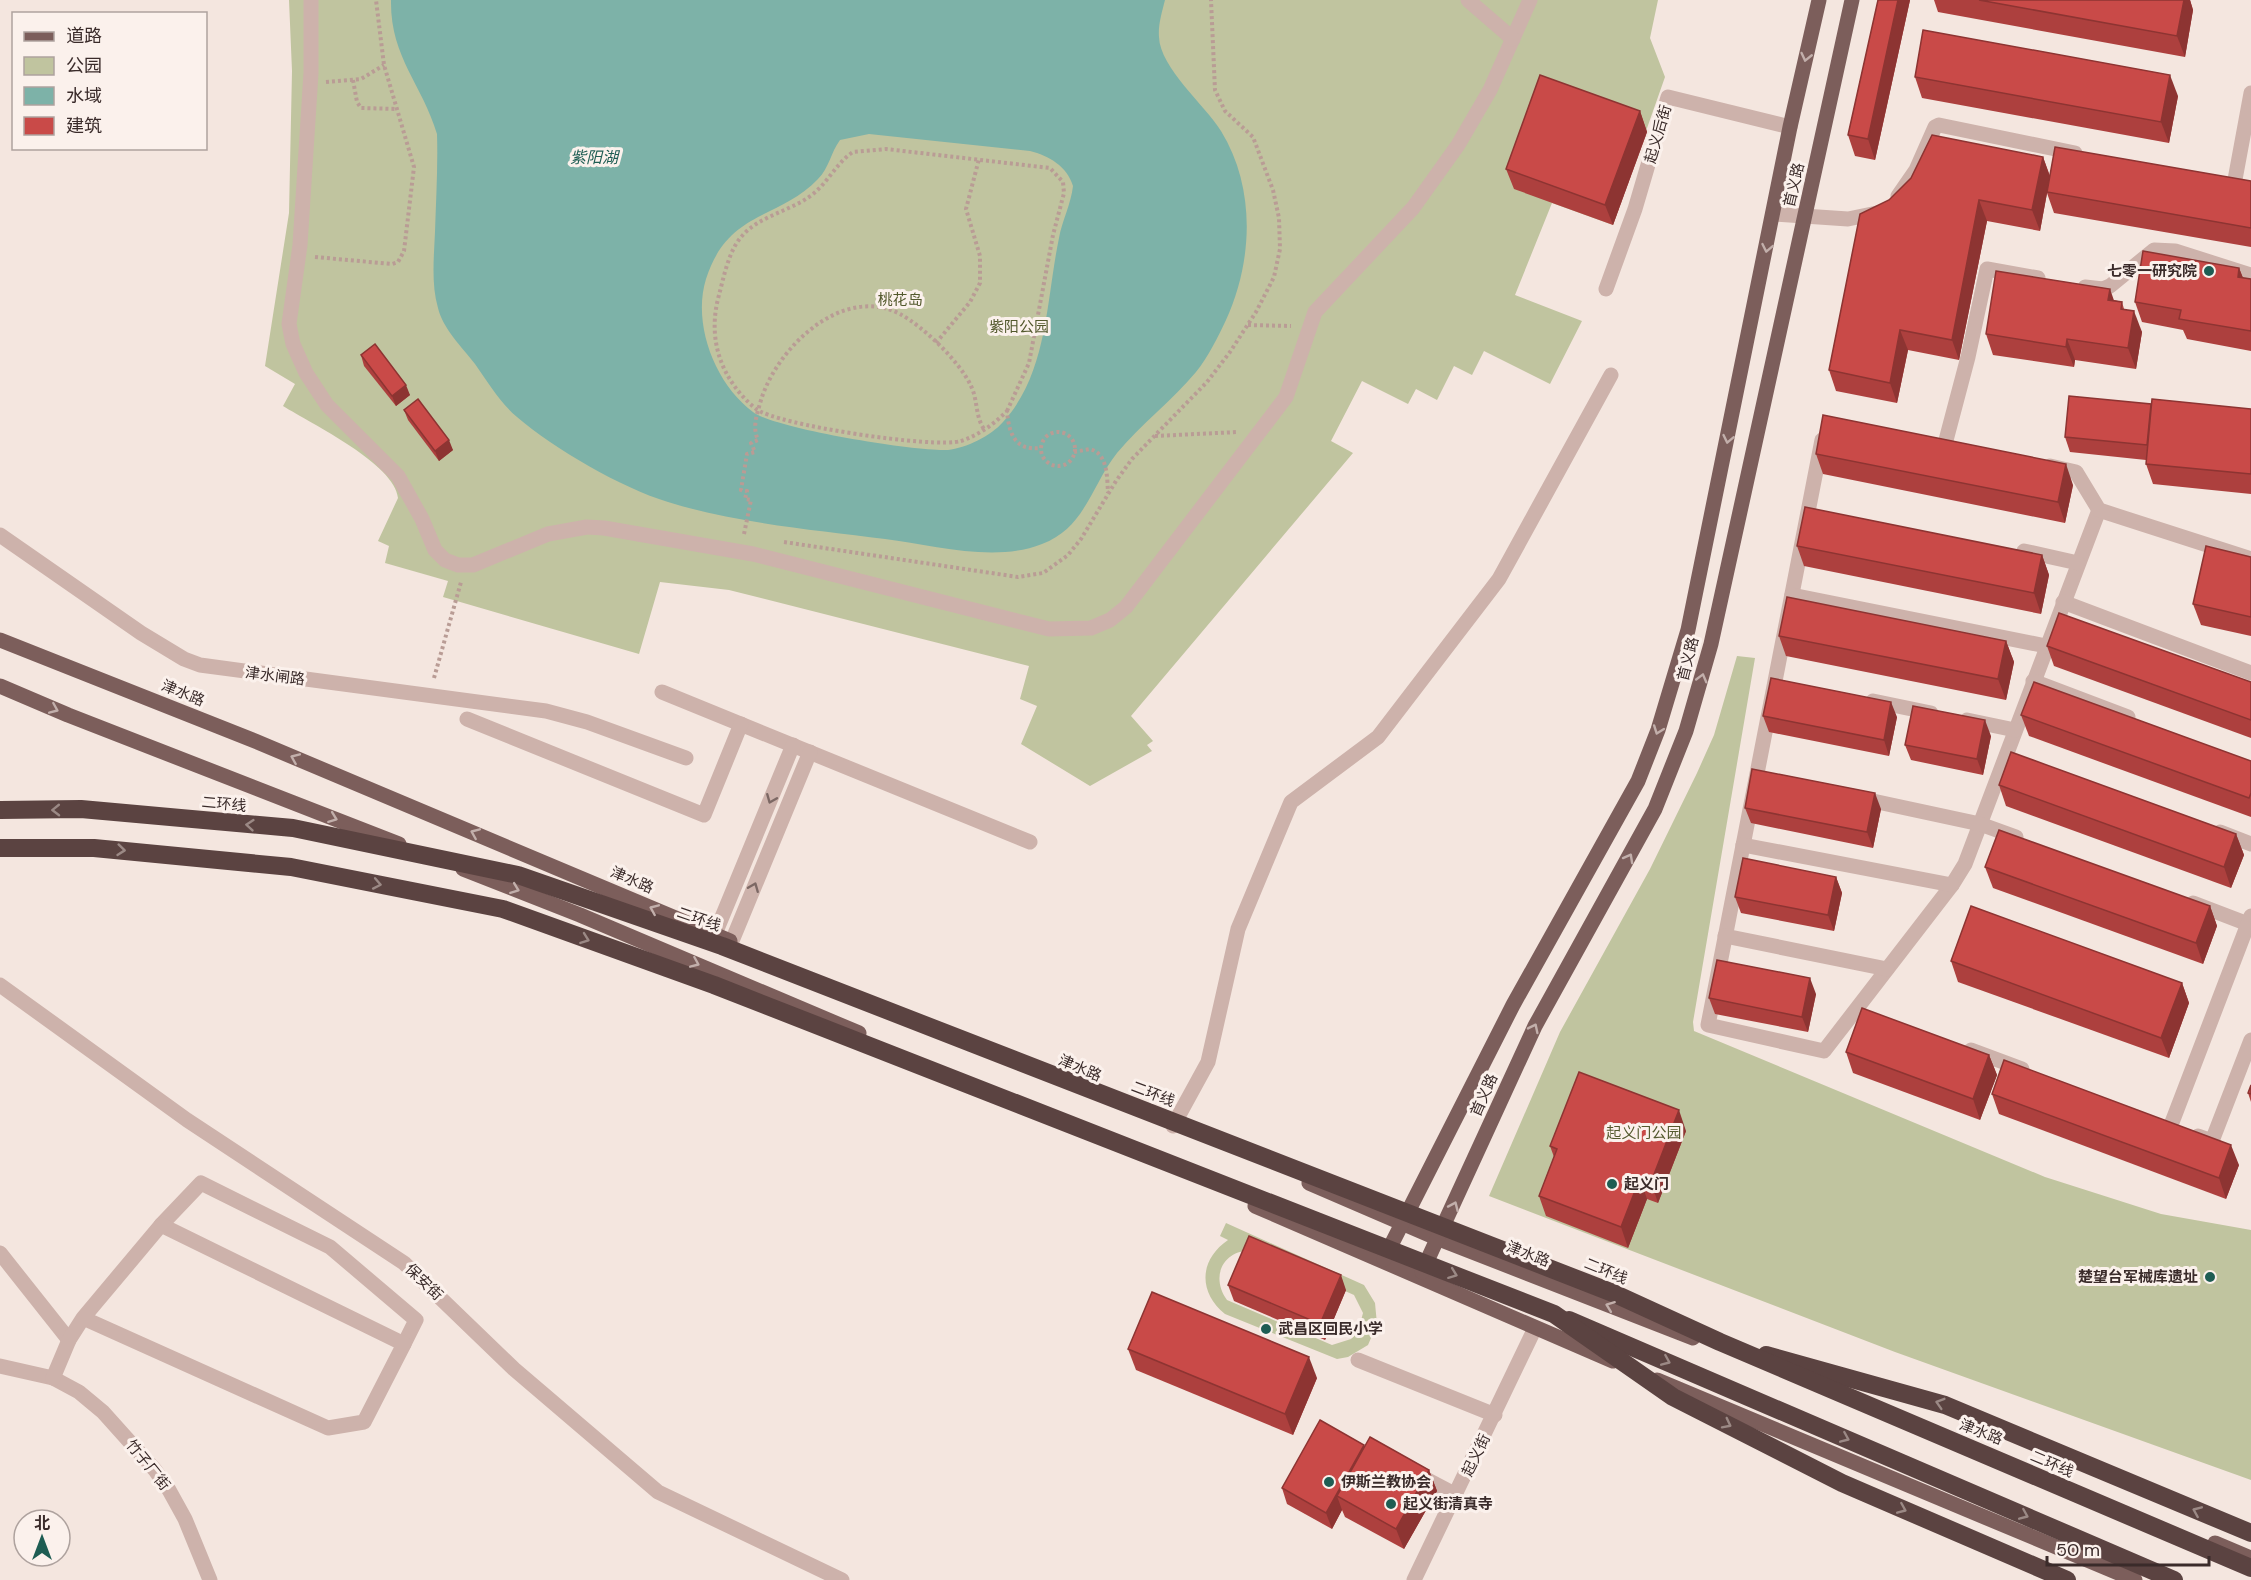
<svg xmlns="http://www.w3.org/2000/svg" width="2251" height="1580" font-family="'DM Sans','Noto Sans SC',sans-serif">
<rect width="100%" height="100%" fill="#f4e6df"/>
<!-- green -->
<g fill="#c0c49f" fill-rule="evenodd">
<path d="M289,0H1658L1650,38L1665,77L1613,225L1552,203L1515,295L1582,321L1550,384L1484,351L1472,375L1454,366L1437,400L1416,389L1408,404L1362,381L1331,441L1353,453L1131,716L1153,741L1147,745L1152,751L1090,786L1021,744L1037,706L1020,699L1029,666L729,590L660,582L639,654L443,597L448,581L385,563L389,546L378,541L398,498C395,464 312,424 283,406L295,384L265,366L289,213L292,71Z"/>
<polygon points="1737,656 1755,658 1693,1022 1694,1031 2045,1177 2161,1214 2251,1230 2251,1480 1895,1352 1489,1196 1560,1032 1650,869 1697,773 1714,735"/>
<path d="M1226,1223L1364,1285L1375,1303L1377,1324L1368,1345L1348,1357L1337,1359L1225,1314C1198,1292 1199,1260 1228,1240L1220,1236ZM1253,1250L1354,1295L1363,1313L1358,1332L1351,1339L1332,1345L1227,1300C1210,1276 1223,1250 1253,1250Z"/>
</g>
<!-- water -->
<path fill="#7db2a8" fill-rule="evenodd" d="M391,0H1165C1162,12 1158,25 1159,37C1160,68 1205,105 1221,131C1256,188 1253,261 1226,320C1218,337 1208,357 1196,372C1172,401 1141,424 1117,453C1091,486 1085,528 1042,544C995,563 933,545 885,539C815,530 735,523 668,502C622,488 554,449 517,417C500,403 488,382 475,364C462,347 443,329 438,308C431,284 434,256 435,232C436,200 438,167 437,134C422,84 390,57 391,0ZM869,134L1030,151C1049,156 1067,166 1073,186C1071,204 1062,221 1059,238C1046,300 1048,373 1003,422C991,436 966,448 948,450C918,452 775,429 753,412C715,384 692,324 706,279C728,210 779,220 818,179C829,168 831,152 840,140Z"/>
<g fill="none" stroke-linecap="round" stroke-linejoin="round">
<!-- path -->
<g stroke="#b99c95" stroke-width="4" stroke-dasharray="3 3" stroke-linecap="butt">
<polyline points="353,80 357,102 361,108 397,109"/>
<polyline points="326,82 361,79 384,65"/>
<polyline points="315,257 392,264 398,262 404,251 414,167 384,65 376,0"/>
<polyline points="1248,325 1291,326"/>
<polyline points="936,343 970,302 980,283 980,256 966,209 979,159"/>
<path d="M1007,411L1029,363L1053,235L1064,193L1063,182L1050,168L886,149L853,152C835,164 827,185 809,197C789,211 758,217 742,236C729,250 724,276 719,295C707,338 720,379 756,409C777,425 934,449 961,441C979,435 994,424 1007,411C1009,434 1015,451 1041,448"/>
<circle cx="1058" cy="449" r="17"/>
<polyline points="1155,436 1238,432"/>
<path d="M1074,452L1090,449C1108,454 1107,477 1108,493"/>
<path d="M744,534L751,500L745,499L747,491L741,490L747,454L755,452L751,443L758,440C752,427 757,414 761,400C777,348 842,284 900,314C924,327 960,362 971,386C978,400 975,416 984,429"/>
<polyline points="784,542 1018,577 1043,573 1068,555 1081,539 1116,481 1132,459 1207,382 1230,352 1256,312 1274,277 1280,249 1279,218 1273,190 1253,137 1225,111 1215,90 1211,0"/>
<polyline points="434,678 461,582"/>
</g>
<!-- minor -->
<g stroke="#cdb2ab" stroke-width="15">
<polyline points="311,0 311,73 300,245 289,324 293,344 306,373 327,405 398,476 422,519 435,550 445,560 458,565 473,565 548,534 587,527 604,528 753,554 1049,629 1091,628 1110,620 1126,607 1286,397 1315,312 1413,208 1458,145 1490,90 1530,0"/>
<polyline points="1468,0 1513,39"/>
<polyline points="2234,185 2251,93"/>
<polyline points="1898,196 1916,170 1935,127 1939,125 2075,153"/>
<polyline points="1773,214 1848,219 1877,213"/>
<polyline points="2085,287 2103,289 2110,286 2154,250 2175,251 2251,275"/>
<polyline points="1606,289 1635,209 1668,97 1790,127"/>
<polyline points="1822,440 1708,1025 1824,1051 1952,885 1965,864 2099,510"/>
<polyline points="1945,444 1968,357 1987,269 2038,278"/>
<polyline points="2050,466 2076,472 2099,510 2251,559"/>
<polyline points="0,535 141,633 184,659 200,665 546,711 587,722 686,758"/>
<polyline points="2024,551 2078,563"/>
<polyline points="1792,595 2046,646"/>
<polyline points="2063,602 2251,673"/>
<polyline points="2033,681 2128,717"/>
<polyline points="662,692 1030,842"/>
<polyline points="1873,701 1931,713"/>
<polyline points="467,719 704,815 741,724"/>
<polyline points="1967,720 2015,730"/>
<polyline points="1859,798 1980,824 2016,837"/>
<polyline points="2220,832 2251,844"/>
<polyline points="1743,845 1952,885"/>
<polyline points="2193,903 2248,924"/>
<polyline points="715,934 793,745"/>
<polyline points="1725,936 1887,969"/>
<polyline points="732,941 810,752"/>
<polyline points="0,985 187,1120 404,1263 514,1369 658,1492 842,1580"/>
<polyline points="1971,1050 2022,1069"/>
<polyline points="2171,1125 2251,916"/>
<polyline points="1173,1126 1208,1062 1238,929 1291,802 1378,737 1499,579 1611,375"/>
<polyline points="2198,1136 2212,1141 2251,1040"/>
<polyline points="161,1225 201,1183 330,1247 416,1320 404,1344"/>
<polyline points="0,1253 69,1340"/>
<polyline points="1358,1360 1495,1415"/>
<polyline points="0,1366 53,1378 79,1392 103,1412 155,1470 169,1490 185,1519 210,1580"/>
<polyline points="53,1378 69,1340 83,1318 328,1428 364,1422 404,1344 161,1225 83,1318"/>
<polyline points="1416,1474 1456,1495"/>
<polyline points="1414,1580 1535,1328"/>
</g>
<!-- major -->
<g stroke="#7c5e5b" stroke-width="15">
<polyline points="0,640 255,741 730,941"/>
<polyline points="0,686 68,715 399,844"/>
<polyline points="463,869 580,915 859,1033"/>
<polyline points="1309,1183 1439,1239 1693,1338"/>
<polyline points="1255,1206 1613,1361"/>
<polyline points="1384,1259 1513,1005 1638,781 1658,730 1688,630 1790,127 1819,0"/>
<polyline points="1422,1272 1535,1026 1655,809 1686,731 1711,644 1852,0"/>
<polyline points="1657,1380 2135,1580"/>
<polyline points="2215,1543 2251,1558"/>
</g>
<!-- highway -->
<g stroke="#5b4341" stroke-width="18">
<polyline points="1569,1320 2174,1580"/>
<polyline points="1766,1355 1945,1405 2251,1533"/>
</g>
<!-- highway-bridge -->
<g stroke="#5b4341" stroke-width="18">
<polyline points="0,810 81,809 293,828 518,875 722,946 1613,1293 1720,1342 2251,1568"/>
<polyline points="0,848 94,848 291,867 503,909 714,985 1554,1314 1673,1397 1842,1483 2067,1580"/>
</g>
</g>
<!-- wall -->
<g fill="#ad403e">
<polygon points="1878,0 1910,0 1875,160 1855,156 1848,135"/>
<polygon points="1934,0 2190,0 2193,10 2185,57 1938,12"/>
<polygon points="1915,77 2178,96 2169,143 1922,98"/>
<polygon points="1640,111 1647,132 1613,225 1514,189 1506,169"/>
<polygon points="2043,157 2050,176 2251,181 2251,247 2054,213 2047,193 2040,231 1987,221 1959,360 1908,350 1897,403 1836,391 1829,370 1860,214"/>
<polygon points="2239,268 2243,278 2251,279 2251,351 2187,339 2183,330 2142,322 2135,302"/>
<polygon points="2114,300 2122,302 2124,309 2142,332 2136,369 2075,360 2074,367 1993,355 1986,334"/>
<polygon points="361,355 410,395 396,406 364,366"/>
<polygon points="2151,404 2251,409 2251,494 2153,484 2146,464 2146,460 2070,452 2065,437"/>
<polygon points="404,410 453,450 439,461 408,420"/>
<polygon points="1816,454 2073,485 2065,523 1823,474"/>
<polygon points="1797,546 2042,555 2049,575 2041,614 1804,566"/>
<polygon points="2251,557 2251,636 2201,625 2193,604"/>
<polygon points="1779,636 2006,641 2014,662 2006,700 1786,656"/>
<polygon points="2047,646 2251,682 2251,738 2054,666"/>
<polygon points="2021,715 2251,761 2251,817 2029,736"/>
<polygon points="1763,716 1897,717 1889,756 1769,732"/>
<polygon points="1991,736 1983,775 1911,760 1905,745"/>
<polygon points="1999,785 2236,834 2244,855 2231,888 2006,806"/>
<polygon points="1745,808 1881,809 1873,848 1751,823"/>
<polygon points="1985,867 2210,906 2217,926 2203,964 1993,888"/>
<polygon points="1836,877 1842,893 1834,931 1741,913 1735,897"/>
<polygon points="1951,961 2182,983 2189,1003 2169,1058 1958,982"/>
<polygon points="1816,994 1808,1032 1715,1014 1709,998"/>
<polygon points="1846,1052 1989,1055 1997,1075 1980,1120 1853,1073"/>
<polygon points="2251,1085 2251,1102 2248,1093"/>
<polygon points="1992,1094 2239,1165 2226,1199 1999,1114"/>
<polygon points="1686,1131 1658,1203 1647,1199 1628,1248 1546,1216 1539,1196 1554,1157 1550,1146"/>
<polygon points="1228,1285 1346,1290 1325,1340 1234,1301"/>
<polygon points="1128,1349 1317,1378 1293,1435 1136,1370"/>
<polygon points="1365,1446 1429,1470 1437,1491 1404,1549 1345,1517 1342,1510 1332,1529 1287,1504 1282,1488"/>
</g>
<!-- shaded-wall -->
<g fill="#8d3432">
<polygon points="1898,0 1910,0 1875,160 1868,139"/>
<polygon points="2184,0 2190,0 2193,10 2185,57 2177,36"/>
<polygon points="2170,75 2178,96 2169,143 2161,122"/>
<polygon points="1640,111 1647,132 1613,225 1605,205"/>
<polygon points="2043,157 2050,177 2040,231 2032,210"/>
<polygon points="1979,200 1987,221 1959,360 1952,340"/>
<polygon points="2239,268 2247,288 2238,277"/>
<polygon points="2110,289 2117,309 2108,300"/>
<polygon points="2134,311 2142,332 2136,369 2128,348"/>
<polygon points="1900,330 1908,350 1897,403 1890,383"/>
<polygon points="2067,339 2075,360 2074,367 2066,347"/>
<polygon points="406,385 410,395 396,406 392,396"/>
<polygon points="449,440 453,450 439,461 435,451"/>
<polygon points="2066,464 2073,485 2065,523 2058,502"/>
<polygon points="2042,555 2049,575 2041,614 2034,593"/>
<polygon points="2006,641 2014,662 2006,700 1998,679"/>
<polygon points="1891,702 1897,717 1889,756 1884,740"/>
<polygon points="1985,720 1991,736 1983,775 1977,759"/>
<polygon points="1875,793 1881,809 1873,848 1867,832"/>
<polygon points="2236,834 2244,855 2231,888 2224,867"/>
<polygon points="1836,877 1842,893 1834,931 1828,915"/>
<polygon points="2210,906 2217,926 2203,964 2196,943"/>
<polygon points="1810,978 1816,994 1808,1032 1802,1017"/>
<polygon points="2182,983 2189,1003 2169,1058 2161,1038"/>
<polygon points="1989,1055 1997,1075 1980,1120 1973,1099"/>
<polygon points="1679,1110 1686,1131 1658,1203 1651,1182"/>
<polygon points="2231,1145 2239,1165 2226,1199 2219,1178"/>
<polygon points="1640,1178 1647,1199 1628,1248 1621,1227"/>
<polygon points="1341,1275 1346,1290 1325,1340 1320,1324"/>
<polygon points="1309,1357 1317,1378 1293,1435 1285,1414"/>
<polygon points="1364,1445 1370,1461 1337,1496 1342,1510 1332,1529 1326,1513"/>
<polygon points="1429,1470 1437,1491 1404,1549 1396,1529"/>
</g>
<!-- building -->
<g fill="#c94a48" stroke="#8d3432" stroke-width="1.5">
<polygon points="1878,0 1898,0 1868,139 1848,135"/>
<polygon points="1979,0 2184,0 2177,36"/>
<polygon points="1923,30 2170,75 2161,122 1915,77"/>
<polygon points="1540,75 1640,111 1605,205 1506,169"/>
<polygon points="1932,135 2043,157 2032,210 1979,200 1952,340 1900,330 1890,383 1829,370 1860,214 1889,200 1911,178"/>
<polygon points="2055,147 2251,181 2251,228 2047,192"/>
<polygon points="2143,251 2239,268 2238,277 2251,279 2251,331 2179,319 2181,310 2135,302"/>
<polygon points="1996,271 2110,289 2108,300 2122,302 2121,309 2134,311 2128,348 2067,339 2066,347 1986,334"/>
<polygon points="375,344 406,385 392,396 361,355"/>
<polygon points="2069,396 2151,404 2147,445 2065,437"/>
<polygon points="418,399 449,440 435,451 404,410"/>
<polygon points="2152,399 2251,409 2251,474 2146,464"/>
<polygon points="1823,415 2066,464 2058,502 1816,454"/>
<polygon points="1805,507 2042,555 2034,593 1797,546"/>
<polygon points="2206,546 2251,557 2251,617 2193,604"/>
<polygon points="1787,597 2006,641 1998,679 1779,636"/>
<polygon points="2059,613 2251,682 2251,720 2047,646"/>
<polygon points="1771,678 1891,702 1884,740 1763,716"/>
<polygon points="2034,682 2251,761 2251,793 2249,798 2021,715"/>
<polygon points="1913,706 1985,720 1977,759 1905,745"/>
<polygon points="2011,752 2236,834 2224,867 1999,785"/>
<polygon points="1752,769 1875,793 1867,832 1745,808"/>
<polygon points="1999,830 2210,906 2196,943 1985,867"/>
<polygon points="1743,858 1836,877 1828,915 1735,897"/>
<polygon points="1971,906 2182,983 2161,1038 1951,961"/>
<polygon points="1717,960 1810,978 1802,1017 1709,998"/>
<polygon points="1862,1008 1989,1055 1973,1099 1846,1052"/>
<polygon points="2004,1060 2231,1145 2219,1178 1992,1094"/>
<polygon points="1579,1072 1679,1110 1651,1182 1640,1178 1621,1227 1539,1196 1557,1149 1550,1146"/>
<polygon points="2251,1085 2251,1094 2248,1093"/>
<polygon points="1249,1236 1341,1275 1320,1324 1228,1285"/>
<polygon points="1152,1292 1309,1357 1285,1414 1128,1349"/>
<polygon points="1320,1420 1364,1445 1326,1513 1282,1488"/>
<polygon points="1370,1437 1429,1470 1396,1529 1337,1496"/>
</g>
<!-- one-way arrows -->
<defs><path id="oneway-chevron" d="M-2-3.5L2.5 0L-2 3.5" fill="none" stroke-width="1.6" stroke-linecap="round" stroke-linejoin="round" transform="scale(1.5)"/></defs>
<g stroke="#c2afab">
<use href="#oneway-chevron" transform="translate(1806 57) rotate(103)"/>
<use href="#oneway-chevron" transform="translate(1767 248) rotate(101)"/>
<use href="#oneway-chevron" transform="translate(1728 439) rotate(102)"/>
<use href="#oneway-chevron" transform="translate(1702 678) rotate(-75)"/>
<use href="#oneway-chevron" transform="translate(54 709) rotate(23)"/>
<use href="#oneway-chevron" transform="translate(1658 730) rotate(110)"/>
<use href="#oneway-chevron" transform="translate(295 758) rotate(-157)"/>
<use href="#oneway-chevron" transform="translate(333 818) rotate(21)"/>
<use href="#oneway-chevron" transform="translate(475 833) rotate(-157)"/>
<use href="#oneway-chevron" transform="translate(1629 858) rotate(-61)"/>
<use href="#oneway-chevron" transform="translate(515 889) rotate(21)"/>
<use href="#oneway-chevron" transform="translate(654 909) rotate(-157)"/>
<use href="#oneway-chevron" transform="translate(695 963) rotate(23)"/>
<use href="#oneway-chevron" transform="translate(1534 1028) rotate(-64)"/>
<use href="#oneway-chevron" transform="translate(1454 1206) rotate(-66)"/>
<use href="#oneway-chevron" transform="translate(1610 1306) rotate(-159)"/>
</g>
<g stroke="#7c6864">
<use href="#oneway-chevron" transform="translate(771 799) rotate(112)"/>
<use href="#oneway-chevron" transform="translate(754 887) rotate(-68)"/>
</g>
<g stroke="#9b8985">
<use href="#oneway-chevron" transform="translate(56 810) rotate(179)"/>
<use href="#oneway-chevron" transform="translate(250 825) rotate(-175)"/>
<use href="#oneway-chevron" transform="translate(121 850) rotate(6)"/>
<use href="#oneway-chevron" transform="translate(377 884) rotate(11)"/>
<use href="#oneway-chevron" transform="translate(585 939) rotate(20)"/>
<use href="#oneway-chevron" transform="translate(1453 1274) rotate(21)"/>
<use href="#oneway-chevron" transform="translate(1666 1361) rotate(23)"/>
<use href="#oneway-chevron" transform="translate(1940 1403) rotate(-163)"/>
<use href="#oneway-chevron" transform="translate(1727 1424) rotate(27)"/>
<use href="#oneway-chevron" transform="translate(1845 1438) rotate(23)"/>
<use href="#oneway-chevron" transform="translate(1902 1509) rotate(23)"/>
<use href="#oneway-chevron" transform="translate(2197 1511) rotate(-157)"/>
<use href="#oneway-chevron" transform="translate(2024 1515) rotate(23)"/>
</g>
<!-- markers -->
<g fill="#1e5d53" stroke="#fbf1ec" stroke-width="2">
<circle cx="2209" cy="271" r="6"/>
<circle cx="1612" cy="1184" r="6"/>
<circle cx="2210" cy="1277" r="6"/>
<circle cx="1266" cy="1329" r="6"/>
<circle cx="1329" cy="1482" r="6"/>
<circle cx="1391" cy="1504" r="6"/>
</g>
<g text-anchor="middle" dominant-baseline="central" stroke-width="6" stroke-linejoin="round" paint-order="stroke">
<!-- street labels -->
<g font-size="15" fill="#3a2b2a" stroke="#fbf1ec">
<text transform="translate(1658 134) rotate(-74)">起义后街</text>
<text transform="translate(1794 185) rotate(-77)">首义路</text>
<text transform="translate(1688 659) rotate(-76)">首义路</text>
<text transform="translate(275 676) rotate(7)">津水闸路</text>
<text transform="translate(183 693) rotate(22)">津水路</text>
<text transform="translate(224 804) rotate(5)">二环线</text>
<text transform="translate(632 880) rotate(23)">津水路</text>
<text transform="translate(699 919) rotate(19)">二环线</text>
<text transform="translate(1080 1068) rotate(23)">津水路</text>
<text transform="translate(1153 1094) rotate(21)">二环线</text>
<text transform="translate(1484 1095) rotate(-66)">首义路</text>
<text transform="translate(1528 1254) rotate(21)">津水路</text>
<text transform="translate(1606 1271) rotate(22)">二环线</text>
<text transform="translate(424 1282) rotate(44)">保安街</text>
<text transform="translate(1981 1432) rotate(21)">津水路</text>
<text transform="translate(1476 1455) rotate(-64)">起义街</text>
<text transform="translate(2052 1464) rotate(23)">二环线</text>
<text transform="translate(148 1465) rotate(51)">竹子厂街</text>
</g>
<!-- poi labels -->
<g font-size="15" font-weight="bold" fill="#3a2b2a" stroke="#fbf1ec" text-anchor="start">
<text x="2197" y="271" text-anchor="end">七零一研究院</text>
<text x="1624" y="1184">起义门</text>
<text x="2198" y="1277" text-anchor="end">楚望台军械库遗址</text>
<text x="1278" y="1329">武昌区回民小学</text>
<text x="1341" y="1482">伊斯兰教协会</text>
<text x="1403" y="1504">起义街清真寺</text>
</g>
<!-- park labels -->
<g font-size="15" fill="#53592d" stroke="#fbf1ec">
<text x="900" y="300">桃花岛</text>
<text x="1019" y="327">紫阳公园</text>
<text x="1644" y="1133">起义门公园</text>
</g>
<!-- water labels -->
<g font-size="16" font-style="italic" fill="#1e5d53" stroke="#fbf1ec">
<text x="594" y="157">紫阳湖</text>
</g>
</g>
<!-- legend -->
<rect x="12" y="12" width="195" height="138" fill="#fbf1ec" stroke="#aea29e" stroke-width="1.5"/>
<rect x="24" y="32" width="30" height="9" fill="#7c5e5b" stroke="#aea29e" stroke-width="1.5"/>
<text x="66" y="42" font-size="18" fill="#3a2b2a">道路</text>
<rect x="24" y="57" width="30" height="18" fill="#c0c49f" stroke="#aea29e" stroke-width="1.5"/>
<text x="66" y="72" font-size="18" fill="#3a2b2a">公园</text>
<rect x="24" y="87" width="30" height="18" fill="#7db2a8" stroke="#aea29e" stroke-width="1.5"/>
<text x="66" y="102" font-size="18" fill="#3a2b2a">水域</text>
<rect x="24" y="117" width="30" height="18" fill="#c94a48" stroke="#aea29e" stroke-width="1.5"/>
<text x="66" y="132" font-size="18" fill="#3a2b2a">建筑</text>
<!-- north arrow -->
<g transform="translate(42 1538)"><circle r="28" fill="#fbf1ec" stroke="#aea29e" stroke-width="1.5"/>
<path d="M0-4.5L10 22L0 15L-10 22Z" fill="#1e5d53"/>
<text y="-9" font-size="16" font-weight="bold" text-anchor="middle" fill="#3a2b2a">北</text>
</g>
<!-- scale -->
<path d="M2047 1556v9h162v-9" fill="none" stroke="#3a2b2a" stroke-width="3"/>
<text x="2056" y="1556" font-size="18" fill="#3a2b2a" stroke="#fbf1ec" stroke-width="4.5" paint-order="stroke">50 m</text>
</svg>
